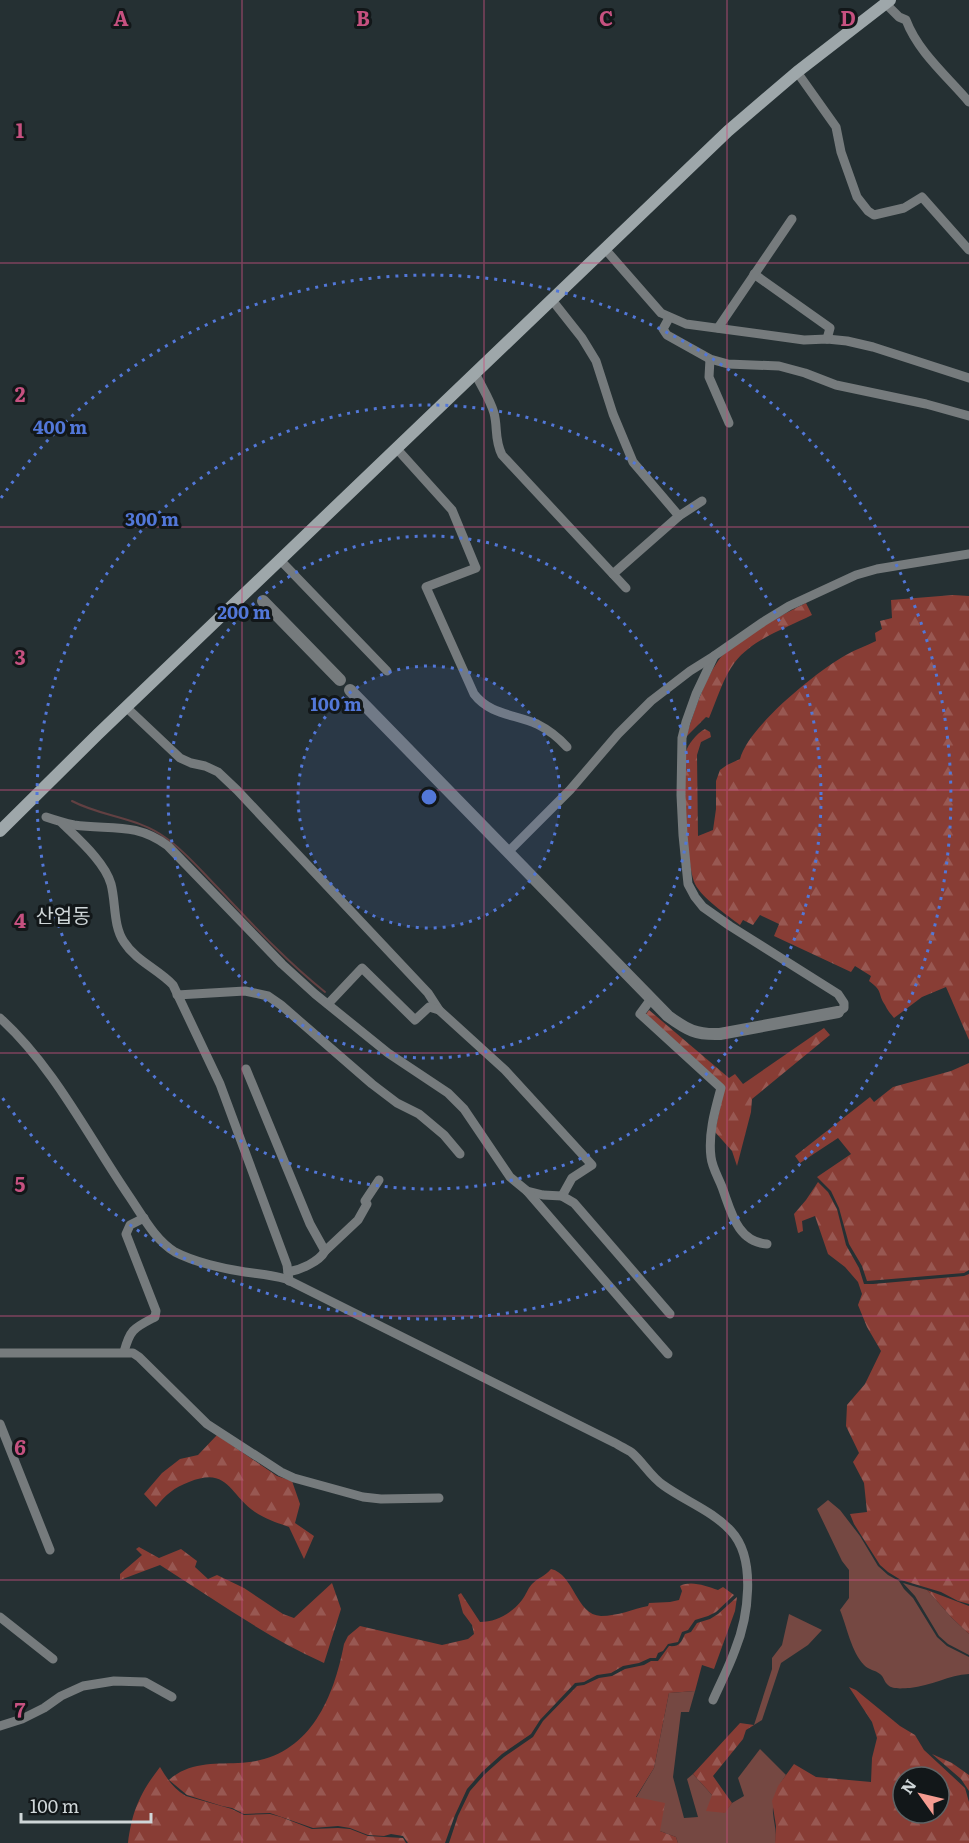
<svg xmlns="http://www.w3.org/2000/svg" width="969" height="1843" font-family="Literata,'Noto Sans KR',serif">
<defs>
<pattern id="forest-firs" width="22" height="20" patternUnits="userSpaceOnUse" patternTransform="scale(1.5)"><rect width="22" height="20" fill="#883d35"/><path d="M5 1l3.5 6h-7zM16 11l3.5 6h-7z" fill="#985852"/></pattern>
</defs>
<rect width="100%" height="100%" fill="#253033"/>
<!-- grass -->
<g fill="#754842">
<path d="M828,1500L840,1510L860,1536L878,1566L888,1575L899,1581L904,1589L913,1598L937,1637L947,1646L969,1657V1674C949,1675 931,1686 910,1688C904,1688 893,1690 888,1685C884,1682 884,1677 880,1674C875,1670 869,1670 864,1665C851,1651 847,1627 840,1610L849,1598V1570L842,1561L817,1509Z"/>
<polygon points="903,1583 927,1590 952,1618 969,1634 969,1655 948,1644 939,1636 915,1596"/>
<polygon points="789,1614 822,1630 808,1645 781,1663 762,1720 754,1725 772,1669 772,1658 782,1645"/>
<path d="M695,1691L689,1712H681L673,1777L684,1818L698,1817L687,1779L693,1774L712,1795L724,1813L732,1803L744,1796L738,1778L760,1749L786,1775C778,1786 772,1800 773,1813C774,1824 777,1831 775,1843H678L676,1837L660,1831L636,1798L654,1768L669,1693Z"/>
</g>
<!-- forest -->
<g fill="url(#forest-firs)" fill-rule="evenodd">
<path d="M953,595L969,596V1040L946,987L922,997L894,1018C891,1014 887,1010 885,1005C877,993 884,992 869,981L871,976L855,966L851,972L774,936L779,924L760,915L753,925L743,920L740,925C727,915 702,898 695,884C687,867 679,771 685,754C688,744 696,734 705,729L710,732L711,737L701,742L697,755L698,836L713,830L716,809V781L720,770L727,765L740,759C748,727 817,671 846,655C856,649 866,646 876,641L875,633L882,629L880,621L892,618L891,600Z"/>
<path d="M806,603L812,615C786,628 753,639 735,662C723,678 717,699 709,718L706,717L686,737C694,712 703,683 718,661C731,642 785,613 806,603Z"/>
<polygon points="649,1010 729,1078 735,1074 743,1084 824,1028 830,1035 752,1099 751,1112 737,1166 732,1151 715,1132 724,1088 646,1014"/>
<polygon points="969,1063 969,1270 964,1273 867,1281 862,1266 849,1244 839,1208 831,1191 817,1177 851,1154 838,1138 800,1163 795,1156 870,1097 874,1102 893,1087 951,1071"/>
<polygon points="818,1182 828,1192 837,1209 846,1245 859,1268 864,1284 873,1284 964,1276 969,1274 969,1604 958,1601 941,1592 901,1580 888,1572 880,1565 854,1524 850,1514 867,1512 864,1483 853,1462 859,1453 846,1426 847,1405 865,1384 881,1351 867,1327 858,1305 862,1294 858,1282 845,1267 828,1254 815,1216 802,1221 803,1231 798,1233 794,1214 806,1200"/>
<path d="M217,1435L277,1476L292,1481L300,1504L295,1523L314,1536L304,1559L289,1527C278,1523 265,1519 255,1512C229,1494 228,1466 189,1482C174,1488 166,1494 156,1507L144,1494L162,1473L180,1459L198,1455Z"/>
<path d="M139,1547L159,1558L181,1549L197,1561L195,1567L208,1579L217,1575L244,1588L283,1614L294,1618L332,1583L341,1609L324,1663C266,1637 214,1599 160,1565L120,1580V1574L142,1555L136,1549Z"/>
<path d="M551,1569C574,1574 576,1615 601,1616C618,1616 633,1609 648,1606L649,1603L670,1602L679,1600L682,1591L680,1586C691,1580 706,1586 718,1590L723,1587L734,1595L716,1612L708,1616L695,1620L688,1630L682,1632L678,1642L668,1644L663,1651L658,1653L656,1658H650L639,1663L623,1666L611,1673L597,1675L584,1682L575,1683L540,1720L531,1734L502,1754L482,1772L467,1789L455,1815L445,1843H408L403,1836L391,1834L384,1836L368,1835L350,1828L338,1826L313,1828L270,1813L244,1814L232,1808L222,1806L187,1795L169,1780C189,1762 213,1764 238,1763C307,1761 333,1702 344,1644L348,1636L360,1626L442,1645L468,1639L474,1634L472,1625L463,1613L458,1595L461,1593L480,1622C497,1622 512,1613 522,1600C526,1595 528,1588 532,1584C539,1577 544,1577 551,1569Z"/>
<polygon points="927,1590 969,1606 969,1634 952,1618"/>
<path d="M737,1597L735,1611L714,1669L702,1665L695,1691L669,1693L654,1768L636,1797L665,1803L660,1831L676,1837L678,1843H449L458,1816L470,1791L485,1774L504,1757L533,1737L543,1721L577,1686L584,1685L599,1678L612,1676L625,1669L644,1665L651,1661H658L669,1646C679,1647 681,1643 685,1634L691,1632L697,1623L710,1619L718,1614Z"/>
<path d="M849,1687L856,1690L900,1726L915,1735L924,1750L965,1788L969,1802V1843H775L776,1826L772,1801L778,1786L794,1764L816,1777L871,1782L872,1758L877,1738L872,1722ZM903,1777H939V1813H903Z"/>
<polygon points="740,1723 754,1725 746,1730 743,1739 713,1776 732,1803 725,1813 706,1811 712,1795 693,1774"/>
<polygon points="932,1754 952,1763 969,1775 969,1791 961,1779"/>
<path d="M160,1767C167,1779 174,1789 186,1796L232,1809L244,1815L270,1814L281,1817L312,1829L338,1828L350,1829L368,1836L403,1838L406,1843H128C132,1811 140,1793 160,1767Z"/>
</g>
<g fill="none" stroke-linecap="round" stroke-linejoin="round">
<!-- stream -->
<path stroke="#624042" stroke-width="2" d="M72,801C102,817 138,817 166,838C186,852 202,872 219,889C253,925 286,961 325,992"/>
<!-- minor -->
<g stroke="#767b7d" stroke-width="9">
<path d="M885,3L899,17L906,20C918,52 947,76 969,102"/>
<polyline points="797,72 836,127 841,152 857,197 868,211 874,215 904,208 922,197 969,250"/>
<polyline points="605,249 661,313 686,324 804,340 827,339 847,341 873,347 969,378"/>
<polyline points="754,274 830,328 827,339"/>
<polyline points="552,300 582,338 596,361 613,414 633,462 679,516"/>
<polyline points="669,318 663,329 667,335 710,359 728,364 779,366 805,373 836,385 926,404 969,416"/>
<polyline points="718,328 792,219"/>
<polyline points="710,359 709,377 729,423"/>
<path d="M475,373C481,386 490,399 494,413C498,428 494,439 502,455L626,588"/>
<path d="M397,449L452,510L476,568L426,587L474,694C490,715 514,714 537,724C549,730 558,737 567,747"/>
<polyline points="281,561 387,671"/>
<polyline points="613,574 679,516 702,501"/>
<polyline points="714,656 696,694 686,722 682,738 681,795 683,835 688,884 695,897 703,907 730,926 838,994 844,1003 844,1008 838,1012"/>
<polyline points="127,708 180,758 191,763 205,766 218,772 237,790 428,993 439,1010 505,1070 592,1165 572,1178 562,1196"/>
<path d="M46,817C55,820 65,823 74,825C111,830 136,822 168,846L282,964L315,994L388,1053L448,1093L464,1109L510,1177L527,1191L543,1195L562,1196L574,1203L670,1314"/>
<path d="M62,823C78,839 105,862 111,884C116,903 113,926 124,942C136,961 158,969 173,985L220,1084L287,1265L289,1281"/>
<polyline points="508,852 570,790 618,734 651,701 690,671 714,656 763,622 789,606 856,575 877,569 969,554"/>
<polyline points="177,995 245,991 268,996 281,1005 372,1084 397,1103 419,1114 444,1135 460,1154"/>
<path d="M651,999L640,1014L721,1088C715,1110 708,1134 711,1157C712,1167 718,1177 722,1187C731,1211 737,1242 767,1244"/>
<polyline points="328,1004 362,968 415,1020 429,1007 439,1010"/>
<path d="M0,1018C54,1067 88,1136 129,1196C142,1215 155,1240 175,1252C194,1262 224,1269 245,1272C259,1274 272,1275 286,1279L615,1443C620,1446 626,1449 631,1452C643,1462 650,1476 663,1485C685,1501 713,1511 731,1531C757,1559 748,1618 735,1650C729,1667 720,1684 713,1700"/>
<polyline points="246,1069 310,1224 325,1251"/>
<polyline points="527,1191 668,1354"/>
<path d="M288,1272C300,1270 319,1262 325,1251L358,1220L367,1204L365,1201L379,1180"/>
<path d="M124,1352C130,1329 134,1328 155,1317L156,1311L126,1234L130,1225L144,1218"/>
<polyline points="0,1353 133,1353 139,1357 207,1424 281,1472 294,1478 363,1497 381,1499 439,1498"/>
<polyline points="0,1424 50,1550"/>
<polyline points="0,1617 53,1659"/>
<polyline points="0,1726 22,1719 44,1708 61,1696 83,1686 114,1681 145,1682 172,1697"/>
</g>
<!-- tertiary -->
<g stroke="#767b7d" stroke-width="12">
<polyline points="263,601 340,680"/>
<path d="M350,690L668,1016C687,1030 696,1035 720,1034L838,1012"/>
</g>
<!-- secondary -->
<polyline stroke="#9ea7aa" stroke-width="12" points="0,831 98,734 728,131 797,72 890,0"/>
</g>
<!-- grid -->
<path fill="none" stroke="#c65180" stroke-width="1.5" stroke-opacity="0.55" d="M242,0V1843M484,0V1843M727,0V1843M0,263H969M0,527H969M0,790H969M0,1053H969M0,1316H969M0,1580H969"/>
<!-- distance rings -->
<circle cx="429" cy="797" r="131" fill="#5277d8" fill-opacity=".12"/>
<g fill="none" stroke="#5277d8" stroke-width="3" stroke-dasharray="3 6">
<circle cx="429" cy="797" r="131"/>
<circle cx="429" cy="797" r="261"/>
<circle cx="429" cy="797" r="392"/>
<path d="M1 498A522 522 0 1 1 1 1096"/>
</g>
<g text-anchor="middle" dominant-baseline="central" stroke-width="6" stroke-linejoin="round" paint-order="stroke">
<!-- quarter labels -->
<g font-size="20" fill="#cfd6d8" stroke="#121719">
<text x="63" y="914">산업동</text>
</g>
</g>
<g font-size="20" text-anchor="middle" font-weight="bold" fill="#c65180" stroke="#121719" stroke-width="6" stroke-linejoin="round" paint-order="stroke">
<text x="121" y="26">A</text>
<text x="363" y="26">B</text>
<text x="606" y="26">C</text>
<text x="848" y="26">D</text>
<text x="20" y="138">1</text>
<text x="20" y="402">2</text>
<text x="20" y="665">3</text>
<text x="20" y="928">4</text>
<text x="20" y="1192">5</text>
<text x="20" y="1455">6</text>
<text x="20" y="1718">7</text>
</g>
<circle cx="429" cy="797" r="9" fill="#5277d8" stroke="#121719" stroke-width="3"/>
<g font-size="18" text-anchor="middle" font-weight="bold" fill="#5277d8" stroke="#121719" stroke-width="6" stroke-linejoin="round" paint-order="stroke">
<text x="60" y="434">400 m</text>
<text x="152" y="526">300 m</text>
<text x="244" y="619">200 m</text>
<text x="336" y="711">100 m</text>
</g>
<!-- north arrow -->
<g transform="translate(921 1795) rotate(304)"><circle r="28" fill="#121719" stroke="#5e6365" stroke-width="1.5"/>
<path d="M0-4.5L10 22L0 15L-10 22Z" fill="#f59c91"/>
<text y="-9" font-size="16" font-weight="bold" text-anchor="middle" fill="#cfd6d8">N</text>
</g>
<!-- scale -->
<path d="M21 1813v9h130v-9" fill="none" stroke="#cfd6d8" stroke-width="3"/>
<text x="30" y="1813" font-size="18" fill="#cfd6d8" stroke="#121719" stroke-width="4.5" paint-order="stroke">100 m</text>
</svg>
